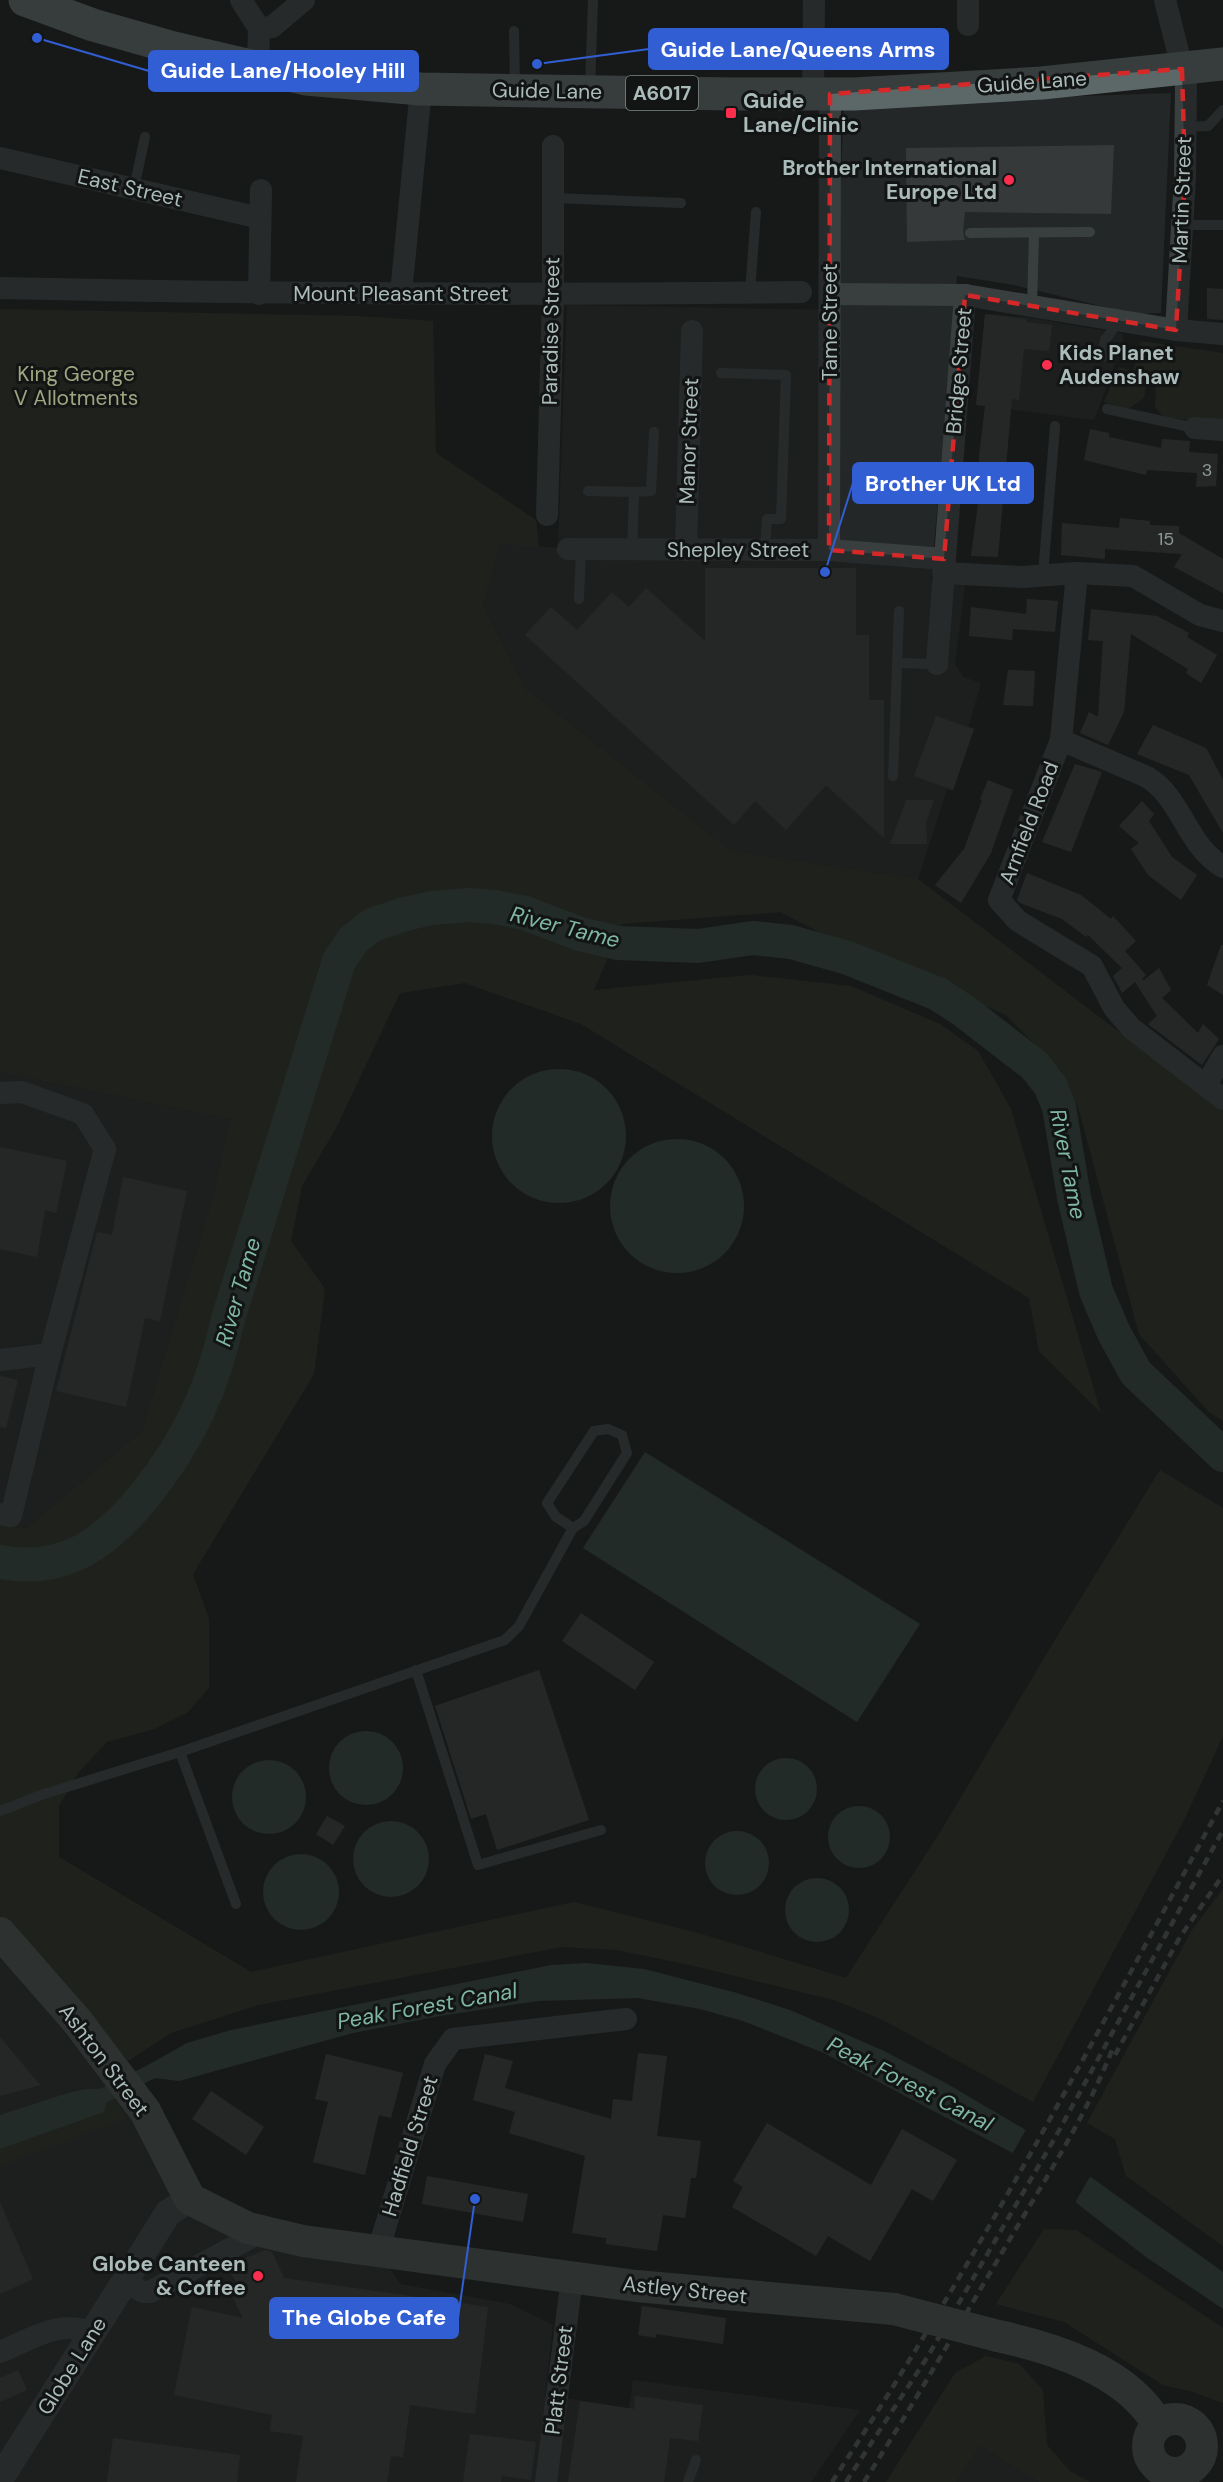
<svg xmlns="http://www.w3.org/2000/svg" width="1223" height="2482" font-family="'DM Sans',sans-serif">
<rect width="100%" height="100%" fill="#181a1a"/>
<!-- built -->
<g fill="#242727">
<polygon points="1171,93 1161,313 1134,314 1014,285 957,276 931,581 965,584 955,664 963,677 981,683 968,727 974,729 952,791 947,789 918,879 731,851 525,688 483,606 500,544 558,548 567,305 835,310 844,104"/>
<polygon points="985,314 1026,317 1123,334 1122,345 1094,420 977,405"/>
<polygon points="0,1072 230,1119 212,1200 142,1431 27,1528 0,1523"/>
<polygon points="0,1933 190,2199 378,2251 400,2284 510,2304 553,2325 545,2395 629,2408 633,2380 860,2410 811,2482 0,2482"/>
<polygon points="980,2446 1039,2482 956,2482"/>
</g>
<!-- green -->
<g fill="#282b21">
<polygon points="0,309 358,316 433,321 436,453 536,520 539,547 500,544 483,606 525,688 731,851 918,879 1223,1111 1223,1421 1209,1412 1139,1334 1079,1110 1061,1071 1006,1015 832,939 781,912 622,924 594,990 750,975 851,986 940,1024 978,1051 1011,1109 1101,1413 1039,1351 1029,1298 581,1024 465,983 400,993 336,1128 302,1186 291,1241 325,1289 314,1374 193,1574 209,1619 209,1688 187,1713 154,1729 107,1742 78,1773 59,1806 59,1857 251,1972 574,1902 698,1933 846,1978 939,1834 1058,1635 1160,1470 1223,1508 1223,1736 1185,1818 1033,2102 883,2020 834,2000 690,1965 617,1950 562,1947 258,2005 171,2033 128,2061 0,1927 0,1523 27,1528 142,1431 212,1200 230,1119 0,1072"/>
<polygon points="1141,341 1223,353 1223,424 1164,417 1155,407 1156,380 1147,379 1144,398 1128,409 1104,402 1119,367 1133,371"/>
<polygon points="1223,1889 1223,2246 1126,2176 1115,2139 1087,2123 1192,1930"/>
<polygon points="114,2098 127,2118 0,2166 0,2149 44,2134"/>
<polygon points="1044,2229 1076,2230 1223,2328 1223,2403 1193,2392 1163,2385 1064,2322 996,2304"/>
<polygon points="986,2356 1019,2364 1043,2390 1047,2445 1070,2471 1090,2482 1039,2482 980,2446 956,2482 886,2482 955,2373"/>
</g>
<!-- water -->
<g fill="#2f413a">
<circle cx="559" cy="1136" r="67"/>
<circle cx="677" cy="1206" r="67"/>
<polygon points="645,1452 920,1624 857,1722 583,1548"/>
<circle cx="366" cy="1768" r="37"/>
<circle cx="786" cy="1789" r="31"/>
<circle cx="269" cy="1797" r="37"/>
<circle cx="859" cy="1837" r="31"/>
<circle cx="391" cy="1859" r="38"/>
<circle cx="737" cy="1863" r="32"/>
<circle cx="301" cy="1892" r="38"/>
<circle cx="817" cy="1910" r="32"/>
<polygon points="586,1963 644,1969 737,1993 790,2010 882,2050 944,2082 1024,2129 1223,2272 1223,2309 1146,2257 1011,2152 824,2053 743,2021 700,2009 638,1998 538,2001 440,2016 353,2033 179,2081 155,2078 107,2102 104,2112 0,2149 0,2115 68,2093 85,2089 100,2089 148,2065 187,2043 231,2030 551,1965"/>
</g>
<!-- pier -->
<polygon fill="#181a1a" points="1027,2128 1091,2175 1073,2206 1011,2156"/>
<g fill="none" stroke-linecap="round" stroke-linejoin="round">
<!-- river -->
<path stroke="#2f413a" stroke-width="34" d="M0,1562C65,1574 106,1543 145,1495C189,1440 213,1388 228,1319L339,961L353,940L372,925L405,914L432,908L470,905L495,907L525,913L580,934L618,943L698,946L753,938L791,942L848,958L938,994L964,1011L1034,1065L1050,1085L1059,1107L1074,1197L1096,1291L1114,1333L1136,1373L1223,1455"/>
</g>
<!-- building -->
<g fill="#353939">
<polygon points="1114,145 1111,214 965,212 963,232 965,240 907,242 906,148"/>
<polygon points="1207,288 1223,289 1223,320 1207,319"/>
<polygon points="985,314 1026,319 1026,322 1052,325 1049,351 1024,349 1019,400 1012,399 998,557 971,556 978,504 979,457 985,406 976,405"/>
<polygon points="1090,429 1109,433 1109,437 1161,448 1162,439 1190,441 1189,452 1218,454 1216,486 1196,487 1197,473 1147,470 1146,475 1084,460"/>
<polygon points="1120,518 1150,521 1150,525 1179,526 1179,533 1223,559 1223,593 1174,567 1182,554 1105,549 1105,559 1061,555 1062,523 1119,528"/>
<polygon points="705,568 856,568 856,635 869,635 869,700 884,700 884,838 826,785 786,830 755,801 734,825 525,635 551,607 577,630 612,592 629,607 646,588 705,641"/>
<polygon points="1027,599 1058,601 1055,632 1013,629 1012,640 969,636 971,607 1026,614"/>
<polygon points="1091,609 1157,616 1189,633 1187,637 1217,655 1201,683 1186,673 1188,669 1131,634 1124,712 1108,745 1080,733 1089,712 1098,717 1103,641 1088,640"/>
<polygon points="1008,670 1035,671 1033,706 1003,705"/>
<polygon points="936,716 974,729 953,790 914,776"/>
<polygon points="1153,725 1206,748 1223,780 1223,833 1189,775 1137,754"/>
<polygon points="1075,764 1102,772 1071,852 1042,842"/>
<polygon points="988,780 1013,790 991,853 961,903 935,885 964,849 982,800 980,799"/>
<polygon points="906,800 934,800 926,822 927,844 890,844"/>
<polygon points="1142,801 1154,814 1149,821 1172,857 1197,875 1181,900 1148,875 1131,849 1139,843 1119,826"/>
<polygon points="1027,873 1081,895 1111,919 1113,916 1136,941 1125,951 1146,975 1142,979 1144,980 1159,968 1171,990 1162,998 1198,1033 1203,1024 1219,1039 1202,1065 1148,1024 1157,1016 1135,982 1122,993 1113,976 1122,968 1088,935 1086,937 1062,919 1020,903 1017,900"/>
<polygon points="1221,945 1223,945 1223,995 1207,985"/>
<polygon points="0,1147 67,1161 56,1213 45,1210 37,1257 0,1249"/>
<polygon points="123,1177 187,1191 160,1321 145,1318 126,1407 56,1391 97,1232 112,1235"/>
<polygon points="0,1376 18,1380 6,1428 0,1427"/>
<polygon points="581,1613 654,1662 635,1690 562,1641"/>
<polygon points="539,1670 589,1820 497,1850 486,1814 471,1819 435,1706"/>
<polygon points="327,1816 345,1826 333,1845 316,1834"/>
<polygon points="0,2037 40,2085 0,2096"/>
<polygon points="638,2053 667,2056 657,2136 701,2141 696,2178 691,2178 685,2218 663,2215 657,2251 606,2244 606,2238 572,2233 585,2156 509,2133 515,2112 473,2100 485,2054 513,2061 505,2088 611,2119 613,2099 632,2101"/>
<polygon points="326,2054 403,2073 391,2118 379,2115 365,2175 313,2162 328,2102 315,2099"/>
<polygon points="211,2091 264,2127 246,2155 192,2119"/>
<polygon points="767,2123 871,2185 902,2129 957,2160 933,2201 912,2189 870,2261 828,2236 816,2256 732,2207 743,2187 733,2181"/>
<polygon points="427,2176 528,2194 523,2222 422,2204"/>
<polygon points="0,2202 33,2279 0,2294"/>
<polygon points="265,2250 272,2252 284,2278 488,2307 475,2414 410,2405 403,2457 391,2456 387,2482 296,2482 303,2436 270,2431 272,2415 174,2395 192,2307 243,2318 233,2298 242,2293 227,2266"/>
<polygon points="642,2306 726,2318 723,2344 656,2334 656,2338 638,2335"/>
<polygon points="18,2370 27,2390 0,2402 0,2378"/>
<polygon points="635,2396 703,2405 698,2441 670,2438 664,2482 568,2482 580,2401 634,2409"/>
<polygon points="470,2434 536,2442 531,2480 502,2476 501,2482 463,2482"/>
<polygon points="113,2438 240,2455 237,2482 107,2482"/>
</g>
<g fill="none" stroke-linecap="round" stroke-linejoin="round">
<!-- service -->
<g stroke="#393f3f" stroke-width="10">
<polyline points="514,31 515,88"/>
<polyline points="590,89 593,0"/>
<polyline points="1185,127 1208,126 1223,110"/>
<polyline points="134,188 145,137"/>
<polyline points="553,198 681,203"/>
<polyline points="1182,225 1223,225"/>
<polyline points="970,233 1090,232"/>
<polyline points="750,292 756,212"/>
<polyline points="1032,307 1034,233"/>
<polyline points="1063,349 1102,357 1105,340 1119,321"/>
<polyline points="721,373 786,375 781,519 767,519 765,550"/>
<polyline points="1107,409 1195,428"/>
<polyline points="588,491 634,492"/>
<polyline points="632,550 634,492 651,491 654,432"/>
<polyline points="1043,575 1055,426"/>
<polyline points="579,599 581,549"/>
<polyline points="897,663 937,664"/>
<polyline points="893,776 899,611"/>
<polyline points="416,1670 478,1865 601,1830"/>
<polyline points="180,1752 236,1904"/>
<polyline points="0,1811 41,1795 180,1752 505,1640 519,1626 573,1528 584,1521 627,1453 622,1435 608,1429 594,1431 547,1503 556,1517 573,1528"/>
<polyline points="688,2482 696,2460"/>
</g>
<!-- minor -->
<g stroke="#393f3f" stroke-width="22">
<polyline points="241,0 259,28 258,67"/>
<polyline points="968,0 968,25"/>
<polyline points="1165,0 1186,83 1185,177 1176,330"/>
<polyline points="259,28 272,27 304,0"/>
<polyline points="813,94 814,0"/>
<polyline points="0,158 260,218"/>
<path d="M0,288C267,294 534,295 801,292"/>
<polyline points="401,293 421,89"/>
<polyline points="259,294 261,190"/>
<polyline points="830,294 965,295 1176,330 1223,334"/>
<polyline points="1195,428 1223,430"/>
<polyline points="547,515 553,295 553,146"/>
<polyline points="568,549 829,550 944,559"/>
<polyline points="686,550 692,331"/>
<polyline points="829,550 830,94"/>
<polyline points="943,573 1022,577 1077,573 1133,576 1200,615 1223,621"/>
<polyline points="1077,573 1061,740 999,900 1018,921 1092,966 1114,1008 1131,1028 1223,1099"/>
<polyline points="937,664 965,295"/>
<path d="M1061,740L1147,777C1182,798 1186,845 1223,867"/>
<polyline points="1206,1085 1223,1056"/>
<polyline points="0,1093 22,1092 83,1114 105,1149 50,1354 0,1360"/>
<polyline points="0,1514 11,1516 50,1354"/>
<polyline points="378,2251 435,2064 453,2039 626,2019"/>
<polyline points="125,2282 143,2292 150,2292 263,2231"/>
<path d="M0,2352C30,2340 62,2317 93,2334"/>
<polyline points="546,2482 572,2278"/>
<polyline points="1162,2482 1167,2472"/>
</g>
<!-- tertiary -->
<polyline stroke="#393f3f" stroke-width="27" points="0,2479 168,2213 190,2199"/>
<!-- secondary -->
<g stroke="#47504f" stroke-width="32">
<polyline points="0,1933 77,2021 145,2111 190,2199 248,2228 303,2241 636,2286 894,2309"/>
<path d="M998,2336C1054,2348 1128,2371 1158,2425"/>
<circle cx="1175" cy="2446" r="27"/>
</g>
<!-- trunk -->
<polyline stroke="#5c6867" stroke-width="33" points="25,0 93,25 174,48 306,79 421,89 735,94 854,94 1042,83 1223,64"/>
<!-- rail -->
<g stroke="#4e5756" stroke-width="4.5" stroke-dasharray="8 6" stroke-linecap="butt">
<polyline points="1115,2055 1180,1937 1223,1875"/>
<path d="M832,2482C976,2263 1099,2031 1223,1801"/>
<polyline points="846,2482 928,2356 1056,2136 1223,1830"/>
<path d="M864,2482C915,2402 962,2320 1010,2239C1047,2176 1088,2113 1114,2045"/>
</g>
<!-- secondary-bridge -->
<polyline stroke="#47504f" stroke-width="32" points="894,2309 998,2336"/>
</g>
<!-- marked area -->
<path d="M0 0H1223V2482H0ZM1182,69L1185,177L1176,330L965,295L944,559L829,550L830,94Z" fill="#181a1a" fill-opacity=".55" fill-rule="evenodd"/>
<path fill="none" stroke="#d62828" stroke-width="4.5" stroke-dasharray="12 8" stroke-linejoin="round" d="M1182,69L1185,177L1176,330L965,295L944,559L829,550L830,94Z"/>
<!-- markers -->
<g fill="#fb2f4d" stroke="#131515" stroke-width="2">
<rect x="725" y="107" width="12" height="12" rx="3"/>
<circle cx="1009" cy="180" r="6"/>
<circle cx="1047" cy="365" r="6"/>
<circle cx="258" cy="2276" r="6"/>
</g>
<g text-anchor="middle" dominant-baseline="central" stroke-width="6" stroke-linejoin="round" paint-order="stroke">
<!-- number labels -->
<g font-size="18" fill="#8d9a99">
<text x="1207" y="470">3</text>
<text x="1166" y="539">15</text>
</g>
<!-- shield labels -->
<rect fill="#131515" stroke="#7d8988" stroke-width="1.5" x="626" y="76" width="72" height="34" rx="4.5"/>
<g font-size="20" font-weight="bold" fill="#aabbb9">
<text x="662" y="93">A6017</text>
</g>
<!-- street labels -->
<g font-size="21" fill="#aabbb9" stroke="#131515">
<text transform="translate(1032 82) rotate(-4)">Guide Lane</text>
<text transform="translate(547 91) rotate(1)">Guide Lane</text>
<text transform="translate(130 188) rotate(13)">East Street</text>
<text transform="translate(1182 200) rotate(-88)">Martin Street</text>
<text x="401" y="294">Mount Pleasant Street</text>
<text transform="translate(830 322) rotate(-90)">Tame Street</text>
<text transform="translate(551 331) rotate(-89)">Paradise Street</text>
<text transform="translate(959 371) rotate(-85)">Bridge Street</text>
<text transform="translate(689 441) rotate(-88)">Manor Street</text>
<text x="738" y="550">Shepley Street</text>
<text transform="translate(1029 823) rotate(-69)">Arnfield Road</text>
<text transform="translate(104 2060) rotate(53)">Ashton Street</text>
<text transform="translate(410 2146) rotate(-73)">Hadfield Street</text>
<text transform="translate(685 2290) rotate(6)">Astley Street</text>
<text transform="translate(72 2366) rotate(-58)">Globe Lane</text>
<text transform="translate(559 2380) rotate(-83)">Platt Street</text>
</g>
<!-- poi labels -->
<g font-size="21" font-weight="bold" fill="#aabbb9" stroke="#131515" text-anchor="start">
<text x="743" y="101">Guide<tspan x="743" dy="24">Lane/Clinic</tspan></text>
<text x="997" y="168" text-anchor="end">Brother International<tspan x="997" dy="24">Europe Ltd</tspan></text>
<text x="1059" y="353">Kids Planet<tspan x="1059" dy="24">Audenshaw</tspan></text>
<text x="246" y="2264" text-anchor="end">Globe Canteen<tspan x="246" dy="24">&amp; Coffee</tspan></text>
</g>
<!-- park labels -->
<g font-size="21" fill="#9da680" stroke="#131515">
<text x="76" y="374">King George<tspan x="76" dy="24">V Allotments</tspan></text>
</g>
<!-- water labels -->
<g font-size="22" font-style="italic" fill="#7fb7a4" stroke="#131515">
<text transform="translate(565 927) rotate(14)">River Tame</text>
<text transform="translate(1068 1164) rotate(79)">River Tame</text>
<text transform="translate(238 1292) rotate(-74)">River Tame</text>
<text transform="translate(427 2006) rotate(-10)">Peak Forest Canal</text>
<text transform="translate(910 2084) rotate(27)">Peak Forest Canal</text>
</g>
</g>
<!-- callouts -->
<path fill="none" stroke="#325ed3" stroke-width="2" d="M537 64L649 49M37 38L149 71M825 572L853 483M475 2199L458 2318"/>
<g fill="#325ed3" stroke="#131515" stroke-width="2">
<circle cx="537" cy="64" r="6"/>
<circle cx="37" cy="38" r="6"/>
<circle cx="825" cy="572" r="6"/>
<circle cx="475" cy="2199" r="6"/>
</g>
<g fill="#325ed3" stroke="#325ed3" stroke-width="2">
<rect x="649" y="29" width="299" height="40" rx="6"/>
<rect x="149" y="51" width="269" height="40" rx="6"/>
<rect x="853" y="463" width="180" height="40" rx="6"/>
<rect x="270" y="2298" width="188" height="40" rx="6"/>
</g>
<g font-size="22" text-anchor="middle" font-weight="bold" fill="#fff">
<text x="798" y="57">Guide Lane/Queens Arms</text>
<text x="283" y="78">Guide Lane/Hooley Hill</text>
<text x="943" y="491">Brother UK Ltd</text>
<text x="364" y="2325">The Globe Cafe</text>
</g>
</svg>
